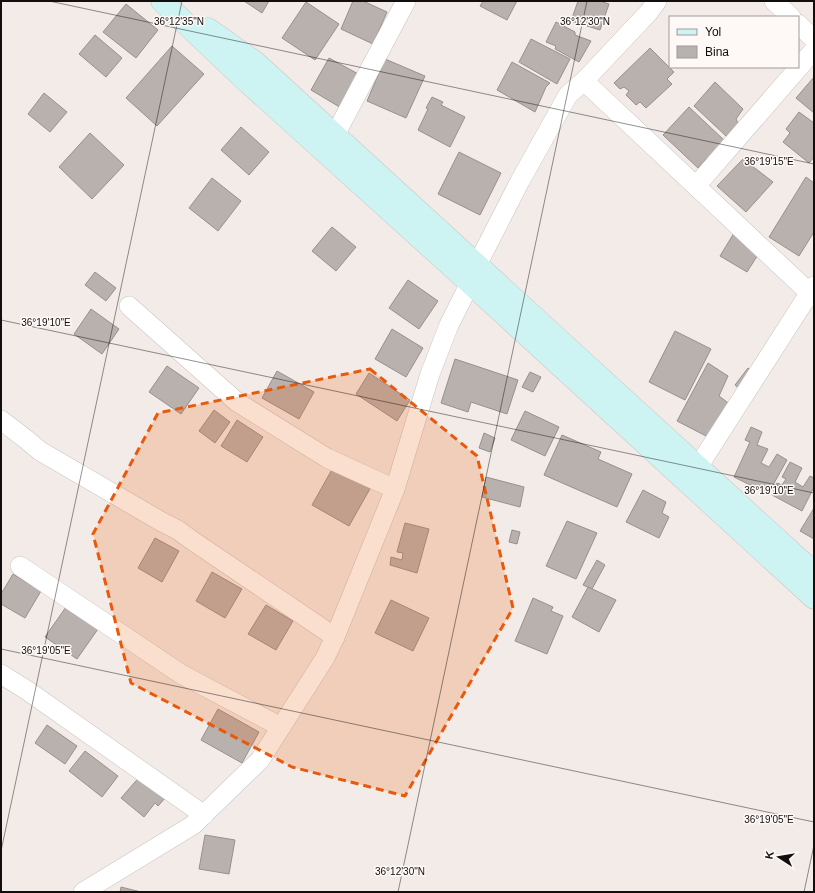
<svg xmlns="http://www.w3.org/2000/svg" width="815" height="893" font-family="Arial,sans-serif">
<rect width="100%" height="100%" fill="#f3ebe7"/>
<!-- building -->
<g fill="#b8b1ad" stroke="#98908d">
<polygon points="244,1 269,1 262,13"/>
<polygon points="353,1 363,1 387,12 373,44 341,29"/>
<polygon points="483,1 517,1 507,20 480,6"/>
<polygon points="578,1 600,1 609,4 600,30 571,21"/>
<polygon points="306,2 339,24 315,60 282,38"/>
<polygon points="126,4 158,30 136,58 103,32"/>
<polygon points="556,22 575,32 575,35 591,41 579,62 555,49 556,46 546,42"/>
<polygon points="95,35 122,58 106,77 79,54"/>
<polygon points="531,39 570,59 557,84 519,62"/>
<polygon points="172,46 204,74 157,126 126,98"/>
<polygon points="650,48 674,72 667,79 672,84 646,108 640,102 636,105 626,95 629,91 624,87 620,89 614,83"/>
<polygon points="329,58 362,76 343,109 311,90"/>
<polygon points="385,59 425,76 406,118 367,101"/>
<polygon points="512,62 550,83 546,87 535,112 497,90"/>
<polygon points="814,77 814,113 796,98"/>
<polygon points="715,82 743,109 736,119 738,123 726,136 694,106"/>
<polygon points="44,93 67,112 50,132 28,114"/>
<polygon points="432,97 443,102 441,105 465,117 450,147 418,130 428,109 426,108"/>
<polygon points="689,107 725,141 710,161 707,158 698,168 663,135"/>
<polygon points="799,112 814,123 814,157 809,163 783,142 790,133 786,129"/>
<polygon points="241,127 269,152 249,175 221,150"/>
<polygon points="90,133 124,165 92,199 59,167"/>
<polygon points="459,152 501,173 480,215 438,194"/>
<polygon points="743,159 773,182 746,212 717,186"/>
<polygon points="806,177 814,183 814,232 799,256 769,237"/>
<polygon points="212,178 241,201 218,231 189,208"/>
<polygon points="332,227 356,247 336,271 312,251"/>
<polygon points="734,233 761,250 747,272 720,256"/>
<polygon points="95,272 116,288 106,301 85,285"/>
<polygon points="408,280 438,301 419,329 389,308"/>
<polygon points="91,309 119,329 102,354 74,334"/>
<polygon points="392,329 423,348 406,377 375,359"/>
<polygon points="675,331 711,349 685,400 649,382"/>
<polygon points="455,359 518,380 507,414 471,402 468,412 441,403"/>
<polygon points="708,363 728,376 719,396 731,405 710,438 677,421"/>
<polygon points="167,366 199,388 181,414 149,392"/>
<polygon points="748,368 755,373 742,391 735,385"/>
<polygon points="277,371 314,392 299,419 262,398"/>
<polygon points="530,372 541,377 533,392 522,387"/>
<polygon points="369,373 410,400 397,421 356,394"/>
<polygon points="214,410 230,422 215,443 199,431"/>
<polygon points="525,411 559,427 545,456 511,440"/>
<polygon points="237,420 263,437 247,462 221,446"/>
<polygon points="751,427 762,432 757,445 768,449 761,463 769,467 777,454 787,460 768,494 734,477 750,442 745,440"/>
<polygon points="484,433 495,438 490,452 479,448"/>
<polygon points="562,435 601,452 598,459 632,474 617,507 544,475"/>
<polygon points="790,462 802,468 795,482 803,487 810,476 814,478 814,487 802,511 772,495 777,483 782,485 786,479 782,477"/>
<polygon points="334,466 371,487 349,526 312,505"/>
<polygon points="486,477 524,487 520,507 482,497"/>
<polygon points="643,490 666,502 662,513 669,517 659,538 626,522"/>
<polygon points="814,508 814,539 800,531"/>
<polygon points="567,521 597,533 576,579 546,566"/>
<polygon points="405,523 429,529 417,573 390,565 391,557 402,560 403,553 397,552"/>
<polygon points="512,530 520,532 517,544 509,542"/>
<polygon points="155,538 179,551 162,582 138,568"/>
<polygon points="597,560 605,565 592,589 583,585"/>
<polygon points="212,572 242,589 225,618 196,601"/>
<polygon points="13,574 41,591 25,618 1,604 1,594"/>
<polygon points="588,587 616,600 599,632 572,617"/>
<polygon points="533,598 553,607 551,611 563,616 547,654 515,641"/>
<polygon points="391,600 429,618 413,651 375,633"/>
<polygon points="266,605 293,621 276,650 248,634"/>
<polygon points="66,607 98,629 77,659 45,637"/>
<polygon points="218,709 259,732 242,763 201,740"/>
<polygon points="47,725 77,746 65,764 35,743"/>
<polygon points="85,751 118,776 102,797 69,771"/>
<polygon points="142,774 167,796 158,806 155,803 144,817 121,798"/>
<polygon points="205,835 235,840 229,874 199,869"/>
<polygon points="121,887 141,892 120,892"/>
</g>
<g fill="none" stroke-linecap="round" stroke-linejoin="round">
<defs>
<g id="street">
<polyline points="774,1 791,17"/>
<polyline points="798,24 814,39"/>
<polyline points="584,81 814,297"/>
<polyline points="335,135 406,1"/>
<polyline points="696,186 814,50"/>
<polyline points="129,306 237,402 327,458 395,489"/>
<polyline points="1,420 27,440 40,451 162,522 178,530 190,539 335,637"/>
<polyline points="698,467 814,286"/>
<polyline points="20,566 181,674 281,727"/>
<polyline points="1,674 28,691 204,815"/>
<polyline points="83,892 193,825 260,760 325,658 335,637 395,489 430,374 449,325 470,283 477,265 520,181 568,95 584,81 649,12 657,1"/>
</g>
<g id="secondary">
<polyline points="162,1 242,77 470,283 814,598"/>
<polyline points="208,29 255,62 814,573"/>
</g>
</defs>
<!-- street casing -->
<use href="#street" stroke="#cbc4c0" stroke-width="20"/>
<!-- secondary casing -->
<use href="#secondary" stroke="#cbc4c0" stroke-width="23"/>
<!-- street -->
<use href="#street" stroke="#fff" stroke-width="19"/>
<!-- secondary -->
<use href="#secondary" stroke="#cef3f3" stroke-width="22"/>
</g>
<!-- marked area -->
<path fill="#e8590c" fill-opacity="0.2" stroke="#e8590c" stroke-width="3" stroke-dasharray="8 5" stroke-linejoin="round" d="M370,369L477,456L513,608L405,796L292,767L131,683L93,534L158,413Z"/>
<!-- ticks -->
<path fill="none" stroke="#110e0d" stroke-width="1" stroke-opacity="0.45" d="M49,1L814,164M1,320L814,493M1,649L814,822M1,851L182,1M398,892L587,1M804,892L814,845"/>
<g font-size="10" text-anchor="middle" fill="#110e0d" stroke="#fef9f7" stroke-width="3" stroke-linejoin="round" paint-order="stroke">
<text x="179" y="25">36°12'35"N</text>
<text x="585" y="25">36°12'30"N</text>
<text x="769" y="165">36°19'15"E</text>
<text x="46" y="326">36°19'10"E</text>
<text x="769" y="494">36°19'10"E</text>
<text x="46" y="654">36°19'05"E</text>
<text x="769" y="823">36°19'05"E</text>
<text x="400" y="875">36°12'30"N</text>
</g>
<!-- border -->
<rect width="815" height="893" fill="none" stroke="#110e0d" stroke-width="4"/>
<!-- legend -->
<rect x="669" y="16" width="130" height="52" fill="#fef9f7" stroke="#9f9b99"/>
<rect x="677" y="29" width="20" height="6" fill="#cef3f3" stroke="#9f9b99"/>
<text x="705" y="36" font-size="12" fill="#110e0d">Yol</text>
<rect x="677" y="46" width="20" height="12" fill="#b8b1ad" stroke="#9f9b99"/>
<text x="705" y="56" font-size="12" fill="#110e0d">Bina</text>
<!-- north arrow -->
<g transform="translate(779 857) rotate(282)" stroke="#fef9f7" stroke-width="3" paint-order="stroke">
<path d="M0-3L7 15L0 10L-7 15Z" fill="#110e0d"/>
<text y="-6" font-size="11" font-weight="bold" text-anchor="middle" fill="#110e0d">K</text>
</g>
</svg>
